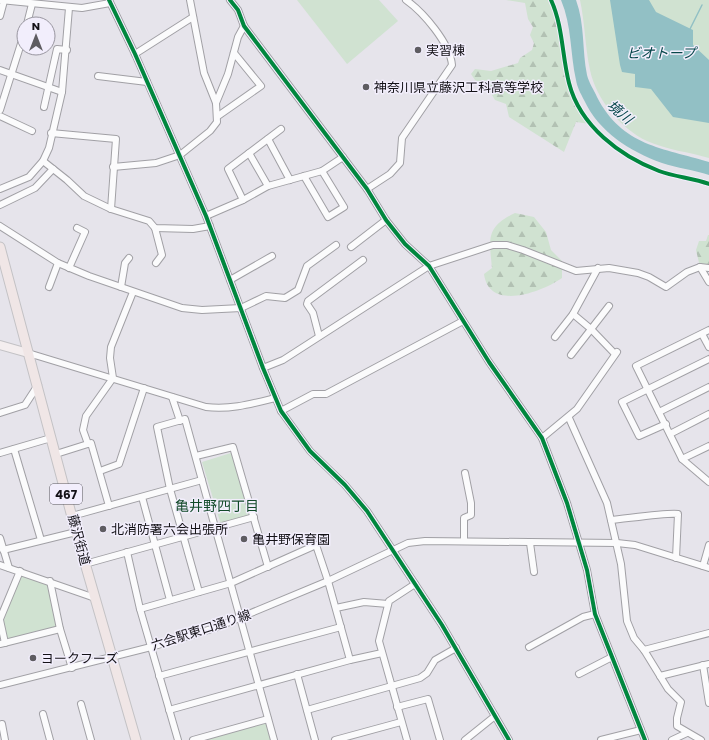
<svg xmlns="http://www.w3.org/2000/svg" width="709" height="740" font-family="Poppins,'Noto Sans JP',sans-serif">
<defs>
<pattern id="forest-firs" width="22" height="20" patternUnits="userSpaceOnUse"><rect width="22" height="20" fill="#d0e2d1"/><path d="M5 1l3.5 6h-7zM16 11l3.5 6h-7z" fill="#b2c1b3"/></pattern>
</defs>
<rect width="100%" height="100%" fill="#e6e4eb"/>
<!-- green -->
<g fill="#d0e2d1">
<polygon points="297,0 379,0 398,21 347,64"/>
<path d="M580,0H709V158C689,152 667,150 647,141C620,128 596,99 590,70C585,47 585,23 580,0Z"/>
<polygon points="234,452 253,517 221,525 202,462"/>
<polygon points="22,575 47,584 59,627 7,639 3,620"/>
<polygon points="269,722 274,740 205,740"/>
</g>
<!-- forest -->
<g fill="url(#forest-firs)">
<path d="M506,0H551C563,27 561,57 570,85C574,99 582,112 590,124L576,122L564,152L509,117L506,104L495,100L486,85L475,80L471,74L475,69L491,71L518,63L520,58L532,50L534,43L530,35L533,27L528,19L525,3Z"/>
<path d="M515,213L534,217L546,232L551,250L562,261V278C542,292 489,312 484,274L492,268C489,238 486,227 515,213Z"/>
<polygon points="708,235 709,235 709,268 700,267 696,250 699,241 706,241"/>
</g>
<!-- water -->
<g fill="#92c0c5">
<path d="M561,0H576C585,24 582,51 587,75C589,83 594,90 597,97C622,146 663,148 709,162V175C694,170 677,168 662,163C629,151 599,132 584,100C581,94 577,87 576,80C570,53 572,26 561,0Z"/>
<polygon points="610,0 649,0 656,12 693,30 693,45 709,60 709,123 673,117 651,89 635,87 635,74 622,72 620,65"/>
</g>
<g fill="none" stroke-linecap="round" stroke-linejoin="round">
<!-- stream -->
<polyline stroke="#92c0c5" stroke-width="1.5" points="690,29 702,5"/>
<defs>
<g id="minor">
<polyline points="0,0 82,8 110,3"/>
<polyline points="109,0 135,54 206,216 263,368 281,411 310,451 345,485 367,511 442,625 509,740"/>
<polyline points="230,0 238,10 244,26 367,189 386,220 405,244 429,266 489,362 542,438 567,503 587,570 595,614 645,740"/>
<polyline points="0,16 4,1"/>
<polyline points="27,24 32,4"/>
<polyline points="135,54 193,17"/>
<polyline points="0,70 62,92"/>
<polyline points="98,76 147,82"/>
<polyline points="216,103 228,74 238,37 244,26"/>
<polyline points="44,107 57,49 67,50"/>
<polyline points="0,110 24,34"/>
<polyline points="0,116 32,131"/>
<polyline points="218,116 261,86 234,53"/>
<polyline points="51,133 116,139 111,209"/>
<polyline points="268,139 290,180"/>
<polyline points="249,153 268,186"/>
<polyline points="43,161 67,180 84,196 111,209 149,221 155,228 193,229 210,226"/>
<polyline points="113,167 156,163 180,155 210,131 217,122 216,103 204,73 190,0"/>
<polyline points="304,176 328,217 344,207 322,171"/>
<polyline points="0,189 29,177 43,161 49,148 62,92 69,8"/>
<path d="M367,189L390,174L400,163L402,138L452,65C450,43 423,12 406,0"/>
<polyline points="243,200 228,169 281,129"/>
<polyline points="0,205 35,188 53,169"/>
<polyline points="206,216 243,200 268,186 322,171 343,157"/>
<polyline points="0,226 58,263 89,276 182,308 202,310 241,308 266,296 285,298 298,290 307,266 336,245"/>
<polyline points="155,228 162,255 156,263"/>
<polyline points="351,247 386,220"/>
<polyline points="700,267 709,268"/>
<polyline points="69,268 85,232 77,228"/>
<polyline points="230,280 272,256"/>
<polyline points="49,287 58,263"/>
<polyline points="121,287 125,263 129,258"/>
<polyline points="573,314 591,329 615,354"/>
<polyline points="709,330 636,366 682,459 709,482"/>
<polyline points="702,334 709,347"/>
<polyline points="319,336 313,313 307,304 308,301 363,260"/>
<polyline points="555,337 573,314 598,268"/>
<path d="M28,353L206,407C230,410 251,404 275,398"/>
<polyline points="571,355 609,306"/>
<polyline points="263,368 283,360 429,266 493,245 507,245 523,250 576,271 609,268 638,273 649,277 666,287 687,272 700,267 709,282"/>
<polyline points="172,397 180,421"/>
<polyline points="281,411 313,394 326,394 463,321"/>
<polyline points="659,412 709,387"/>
<polyline points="0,413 25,405 38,385"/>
<polyline points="569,418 607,503 621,564 627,621 634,638 644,650 668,689 681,702 677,718 677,726 701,740"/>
<polyline points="666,424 639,436 622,402 709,359"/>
<polyline points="670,434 709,414"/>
<polyline points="542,438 577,409 617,352"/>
<polyline points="88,444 83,430 86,416 113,378 110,358 111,347 133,292"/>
<polyline points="14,449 41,540"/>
<polyline points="0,453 51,438"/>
<polyline points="56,454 91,443 109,506"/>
<polyline points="196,456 233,447 268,567"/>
<polyline points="682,459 709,446"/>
<polyline points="100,471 119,464 144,388"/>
<polyline points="142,497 170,600"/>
<polyline points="72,516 202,480"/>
<path d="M611,520C624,519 670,512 678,514L676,558"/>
<polyline points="0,538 9,568"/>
<polyline points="464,541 464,518 471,515 471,503 465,473"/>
<polyline points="530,543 534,572"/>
<polyline points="3,550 76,532"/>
<polyline points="127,552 140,609 178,740"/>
<polyline points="85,564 254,517"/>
<polyline points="0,565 95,598"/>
<polyline points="703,566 709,545"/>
<polyline points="50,581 60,629 72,668"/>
<polyline points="199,592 170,489 157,427 185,419 274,740"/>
<polyline points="336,608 364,602 388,604"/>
<polyline points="140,609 231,583 316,545 328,581 350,660"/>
<polyline points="0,619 20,571"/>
<polyline points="0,620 5,643"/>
<polyline points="0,644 60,629"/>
<polyline points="529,647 583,617 595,614"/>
<polyline points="644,650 709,633"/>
<polyline points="703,665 709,703"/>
<polyline points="297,674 315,740"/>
<polyline points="579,674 612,657"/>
<polyline points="159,676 341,627"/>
<polyline points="660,676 709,664"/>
<polyline points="0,685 151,647 215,628 328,581 408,543 425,541 617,543 635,545 709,568"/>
<polyline points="81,704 91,740"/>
<polyline points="397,707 428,699 440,740"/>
<polyline points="169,710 350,660 382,653"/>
<polyline points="307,710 420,678 427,673 435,660 456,648"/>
<polyline points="43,714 50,740"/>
<polyline points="2,724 5,740"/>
<polyline points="193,740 268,719"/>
<polyline points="335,740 401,722"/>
<polyline points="407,740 379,641 389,601 415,584"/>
<polyline points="465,740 495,716"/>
<polyline points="601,740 641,730"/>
<polyline points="672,740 687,733"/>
</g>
<polyline id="major" points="0,345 28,353"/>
<polyline id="highway" points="0,247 76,532 136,740"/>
</defs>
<!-- minor casing -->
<use href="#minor" stroke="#a1a0a5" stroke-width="8"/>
<!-- major casing -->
<use href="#major" stroke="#c3c2c5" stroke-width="10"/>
<!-- highway casing -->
<use href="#highway" stroke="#c3c2c5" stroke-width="11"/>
<!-- minor -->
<use href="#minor" stroke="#fbfbfc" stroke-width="6"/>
<!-- major -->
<use href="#major" stroke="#f4eeef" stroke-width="8"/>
<!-- highway -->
<use href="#highway" stroke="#f0e6e6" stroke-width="9"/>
<defs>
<g id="cycleway">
<polyline points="109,0 135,54 206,216 263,368 281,411 310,451 345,485 367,511 442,625 509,740"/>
<polyline points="230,0 238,10 244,26 367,189 386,220 405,244 429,266 489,362 542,438 567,503 587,570 595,614 645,740"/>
<path d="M551,0C563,26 562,56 569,83C580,126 620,156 659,171C675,177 693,178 709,184"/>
</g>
</defs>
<!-- cycleway casing -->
<use href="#cycleway" stroke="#f2eefc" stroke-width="6"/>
<!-- cycleway -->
<use href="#cycleway" stroke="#00873e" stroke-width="4"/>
</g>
<!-- markers -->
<g fill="#5e5c61" stroke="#f2eefc" stroke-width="1.5">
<circle cx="418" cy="50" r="4"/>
<circle cx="366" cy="87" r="4"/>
<circle cx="103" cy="529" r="4"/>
<circle cx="244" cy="539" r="4"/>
<circle cx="33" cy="658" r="4"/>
</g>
<g text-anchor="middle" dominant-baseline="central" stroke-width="3" stroke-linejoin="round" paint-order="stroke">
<!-- shield labels -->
<rect fill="#f2eefc" stroke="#57545c" stroke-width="1" x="50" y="484" width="32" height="20" rx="3"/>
<g font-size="12" font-weight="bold" fill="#141217">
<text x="66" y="494">467</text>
</g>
<!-- poi labels -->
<g font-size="13" fill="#141217" stroke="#f2eefc" text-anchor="start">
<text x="426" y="50">実習棟</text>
<text x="374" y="87">神奈川県立藤沢工科高等学校</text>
<text x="111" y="529">北消防署六会出張所</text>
<text x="252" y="539">亀井野保育園</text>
<text x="41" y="658">ヨークフーズ</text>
</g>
<!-- street labels -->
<g font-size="13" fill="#141217" stroke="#f2eefc">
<text transform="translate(79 540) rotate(75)">藤沢街道</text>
<text transform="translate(201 630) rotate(-18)">六会駅東口通り線</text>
</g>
<!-- water labels -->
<g font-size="14" font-style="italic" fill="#06474a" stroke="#f2eefc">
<text x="661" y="53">ビオトープ</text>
<text transform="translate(620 112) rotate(40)">境川</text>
</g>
<!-- neighbourhood labels -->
<g font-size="14" fill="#124a29" stroke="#f2eefc">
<text x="217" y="506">亀井野四丁目</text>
</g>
</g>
<!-- north arrow -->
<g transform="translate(36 36)"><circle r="19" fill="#f2eefc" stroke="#9996a0"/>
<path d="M0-3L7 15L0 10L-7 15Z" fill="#5e5c61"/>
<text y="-6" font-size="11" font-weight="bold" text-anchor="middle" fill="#141217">N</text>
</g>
</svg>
